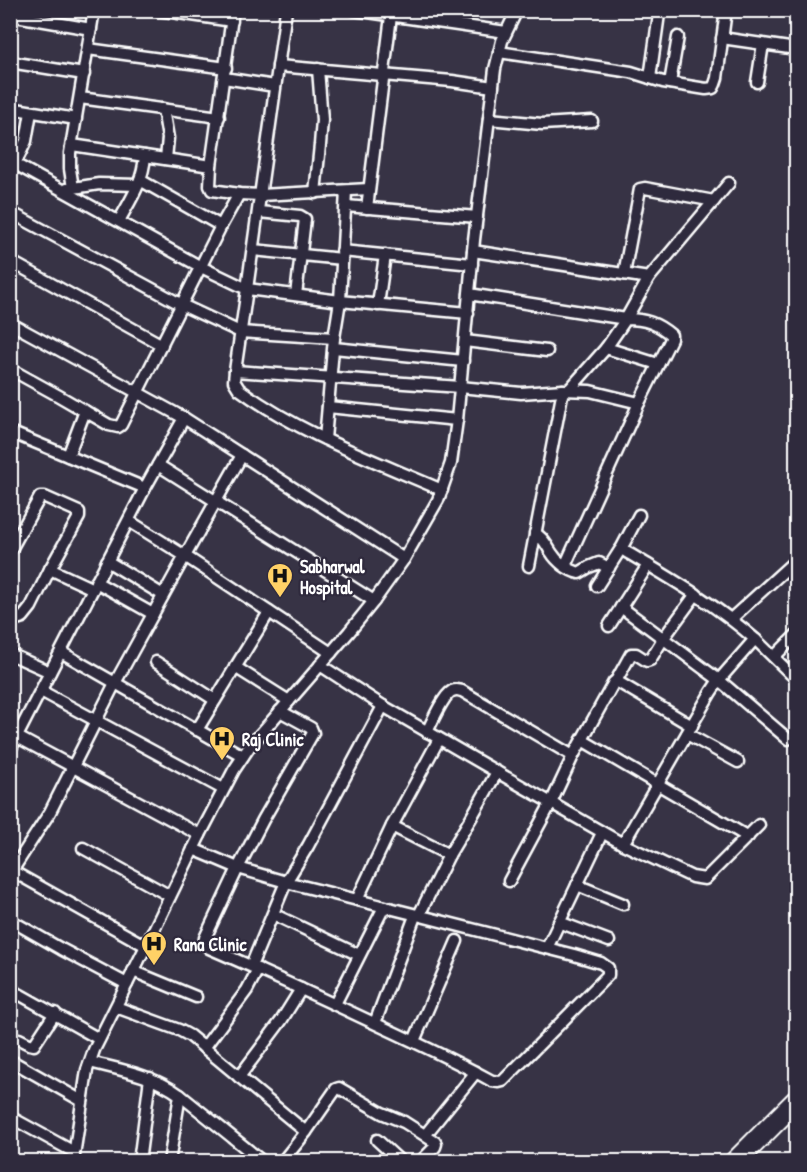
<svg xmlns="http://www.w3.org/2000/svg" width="807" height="1172" font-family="'Patrick Hand',sans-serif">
<rect width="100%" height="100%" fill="#373345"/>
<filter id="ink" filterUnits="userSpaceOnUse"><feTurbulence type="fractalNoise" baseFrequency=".0167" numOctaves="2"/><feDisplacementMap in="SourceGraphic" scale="12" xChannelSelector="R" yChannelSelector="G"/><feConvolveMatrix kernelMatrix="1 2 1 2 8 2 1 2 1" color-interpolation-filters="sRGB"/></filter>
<g filter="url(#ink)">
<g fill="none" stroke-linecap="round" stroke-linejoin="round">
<defs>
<g id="street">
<polyline points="158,10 232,21"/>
<polyline points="233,10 211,166 210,186 212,190 239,194 261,195 369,189"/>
<polyline points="286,10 247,289 340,301 468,313"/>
<polyline points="354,10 506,32"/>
<polyline points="10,15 91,29"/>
<polyline points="722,38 796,49"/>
<polyline points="88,49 226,68"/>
<polyline points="499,52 631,72 663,82 706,89 713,88 715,84 717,78 726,10"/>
<polyline points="10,62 84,74"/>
<polyline points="278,66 452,81 493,87"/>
<polyline points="224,78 275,86"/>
<polyline points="650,78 659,14"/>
<polyline points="757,82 763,44"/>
<polyline points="670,83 678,37"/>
<polyline points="80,98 219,117"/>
<polyline points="10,108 76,119"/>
<polyline points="163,109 168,138 166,159"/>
<path d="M31,112L26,141L15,164L201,267L247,289L235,371L234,381L239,389C300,434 373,460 442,490"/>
<polyline points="489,119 542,124 592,121"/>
<polyline points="72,145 211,166"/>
<polyline points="73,188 70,169 70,153 94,10"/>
<polyline points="67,189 99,184 138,185"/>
<polyline points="315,193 320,145 322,120 318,69"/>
<polyline points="346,206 477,217"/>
<polyline points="367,208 391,16"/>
<polyline points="10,212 182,305 240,332 334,338"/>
<polyline points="259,212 300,216 305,219 296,295"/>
<path d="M119,221C131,199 143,182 145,156"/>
<polyline points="221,226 239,194"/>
<polyline points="253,250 342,259"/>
<polyline points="342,251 472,264"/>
<polyline points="473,251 649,278"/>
<polyline points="10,261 162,345"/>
<polyline points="624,274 640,189 645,188 714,201"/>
<path d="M469,294L626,319C645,319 657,323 671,335V339L639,403L565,566"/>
<polyline points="378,305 385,255"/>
<polyline points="10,323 184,418 145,488"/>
<polyline points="465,341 547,351"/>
<polyline points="334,348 463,361"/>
<polyline points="606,348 658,364"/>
<polyline points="10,369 59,396 109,425 118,427 121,425 221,226 140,180"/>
<polyline points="235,371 460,387 521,393 563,390 590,391 639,403"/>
<polyline points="569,390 606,348 626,319 649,278 729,183"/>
<polyline points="328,407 457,420"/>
<polyline points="184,418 404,559"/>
<polyline points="10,432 145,488 10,750"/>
<polyline points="325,439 334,338 340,301 346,191"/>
<polyline points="242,455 185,556 331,653"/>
<polyline points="68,456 85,411"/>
<polyline points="158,465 374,601"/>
<path d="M535,533C544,538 546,545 551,552C557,562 568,570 579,573L589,567L599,563L609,568"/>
<polyline points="621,549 639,515"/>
<polyline points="10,551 40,497 45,497 79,512 79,517 50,569 31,607 23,617 10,621"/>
<polyline points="107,561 163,595"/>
<polyline points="529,566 563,390"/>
<polyline points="50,569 93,589"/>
<polyline points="96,582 153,614"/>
<path d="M597,586L620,550H623C670,578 714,603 756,640"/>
<polyline points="621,607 719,680 788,739"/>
<polyline points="731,619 796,560"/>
<polyline points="609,626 648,565"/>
<polyline points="61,652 243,756"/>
<polyline points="10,654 50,672"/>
<polyline points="774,657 796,635"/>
<polyline points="156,662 215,700"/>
<polyline points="320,665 383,706 497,772 471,818 449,855"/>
<polyline points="235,667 289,701"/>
<polyline points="616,681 631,654 636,654 647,661 650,660 663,639 696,594"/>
<polyline points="41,691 223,789"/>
<polyline points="383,706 308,846 286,882 417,915"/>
<polyline points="197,730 269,612"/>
<path d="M427,732C432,722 443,696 452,691C457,689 457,690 462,691L573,756"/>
<polyline points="10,733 200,835"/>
<polyline points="687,734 738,762"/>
<polyline points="582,740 748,837"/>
<polyline points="497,772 623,844 711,692 719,680 754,640 756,640 796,679"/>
<polyline points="392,826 439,739"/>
<polyline points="623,844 692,877 705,879 759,825"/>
<polyline points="83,848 170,896"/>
<polyline points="193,849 238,868 263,820 313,733 311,728 280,711"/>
<polyline points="12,871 146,946"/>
<polyline points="10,874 50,812 115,683 185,556 129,521"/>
<polyline points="509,881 551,803 573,756 614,682 618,682 692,726"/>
<polyline points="577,885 623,904"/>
<polyline points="357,900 392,826 449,855 419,915"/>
<polyline points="273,914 359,955"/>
<polyline points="10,920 61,949 127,984"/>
<polyline points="559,922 609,941"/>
<polyline points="547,948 602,833"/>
<path d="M251,966L286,882L238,868L205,938C204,943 205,945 209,948C265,972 321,998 376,1024C415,1042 454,1060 492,1081L499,1082L503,1081L608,975V968L601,963L574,955L417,915L415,916L375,1023"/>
<polyline points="133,971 196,997"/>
<polyline points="10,989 99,1039"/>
<polyline points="335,1004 384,907"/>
<polyline points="116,1007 179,1030 190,1036 306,1132 282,1162"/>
<polyline points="19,1039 29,1044 34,1045 55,1013"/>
<polyline points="414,1041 457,941"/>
<polyline points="204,1048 247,990 258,969"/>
<polyline points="10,1060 82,1101"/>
<path d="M90,1062C121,1070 153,1075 180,1095L169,1162"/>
<polyline points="239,1077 281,1021 301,989"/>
<polyline points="180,1095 263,1162"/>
<polyline points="10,1117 74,1152"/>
<polyline points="306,1132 336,1089 339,1088 382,1113 404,1122 426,1136"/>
<polyline points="377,1140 401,1162"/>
<polyline points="73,1162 87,1070 94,1050 146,946 200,835 234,770 250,746 349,632 374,601 404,559 438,500 451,463 457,420 474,240 495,69 502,41 517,10"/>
<polyline points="139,1162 150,1078"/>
<polyline points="420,1162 435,1147 436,1144 435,1142 427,1137 426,1134 476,1072"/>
</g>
<polyline id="highway" points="735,1162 796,1101"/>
</defs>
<!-- street casing -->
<use href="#street" stroke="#fff" stroke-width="15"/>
<!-- highway casing -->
<use href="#highway" stroke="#fff" stroke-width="24"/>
<!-- street -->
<use href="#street" stroke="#2f2a3d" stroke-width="10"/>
<!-- highway -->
<use href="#highway" stroke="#2f2a3d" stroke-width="20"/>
</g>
</g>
<!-- icons -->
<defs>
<symbol id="hospital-pin" viewBox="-11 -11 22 30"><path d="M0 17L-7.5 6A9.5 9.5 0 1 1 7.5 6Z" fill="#ffd166" stroke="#2f2a3d"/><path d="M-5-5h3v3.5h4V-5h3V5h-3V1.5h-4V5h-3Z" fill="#111"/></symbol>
</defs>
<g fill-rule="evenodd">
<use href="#hospital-pin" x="265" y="561" width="30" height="40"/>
<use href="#hospital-pin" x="207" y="724" width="30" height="40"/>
<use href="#hospital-pin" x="139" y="929" width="30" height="40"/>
</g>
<g text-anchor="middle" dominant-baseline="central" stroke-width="4.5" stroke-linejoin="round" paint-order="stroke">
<!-- poi labels -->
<g font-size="18" font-weight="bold" fill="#fff" stroke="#2f2a3d" text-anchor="start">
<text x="300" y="566">Sabharwal<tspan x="300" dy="21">Hospital</tspan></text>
<text x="242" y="739">Raj Clinic</text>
<text x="174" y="944">Rana Clinic</text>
</g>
</g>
<!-- margin -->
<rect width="807" height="1172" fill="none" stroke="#2f2a3d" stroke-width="36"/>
<rect x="18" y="18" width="771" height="1136" fill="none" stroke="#fff" stroke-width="2" filter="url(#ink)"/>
</svg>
